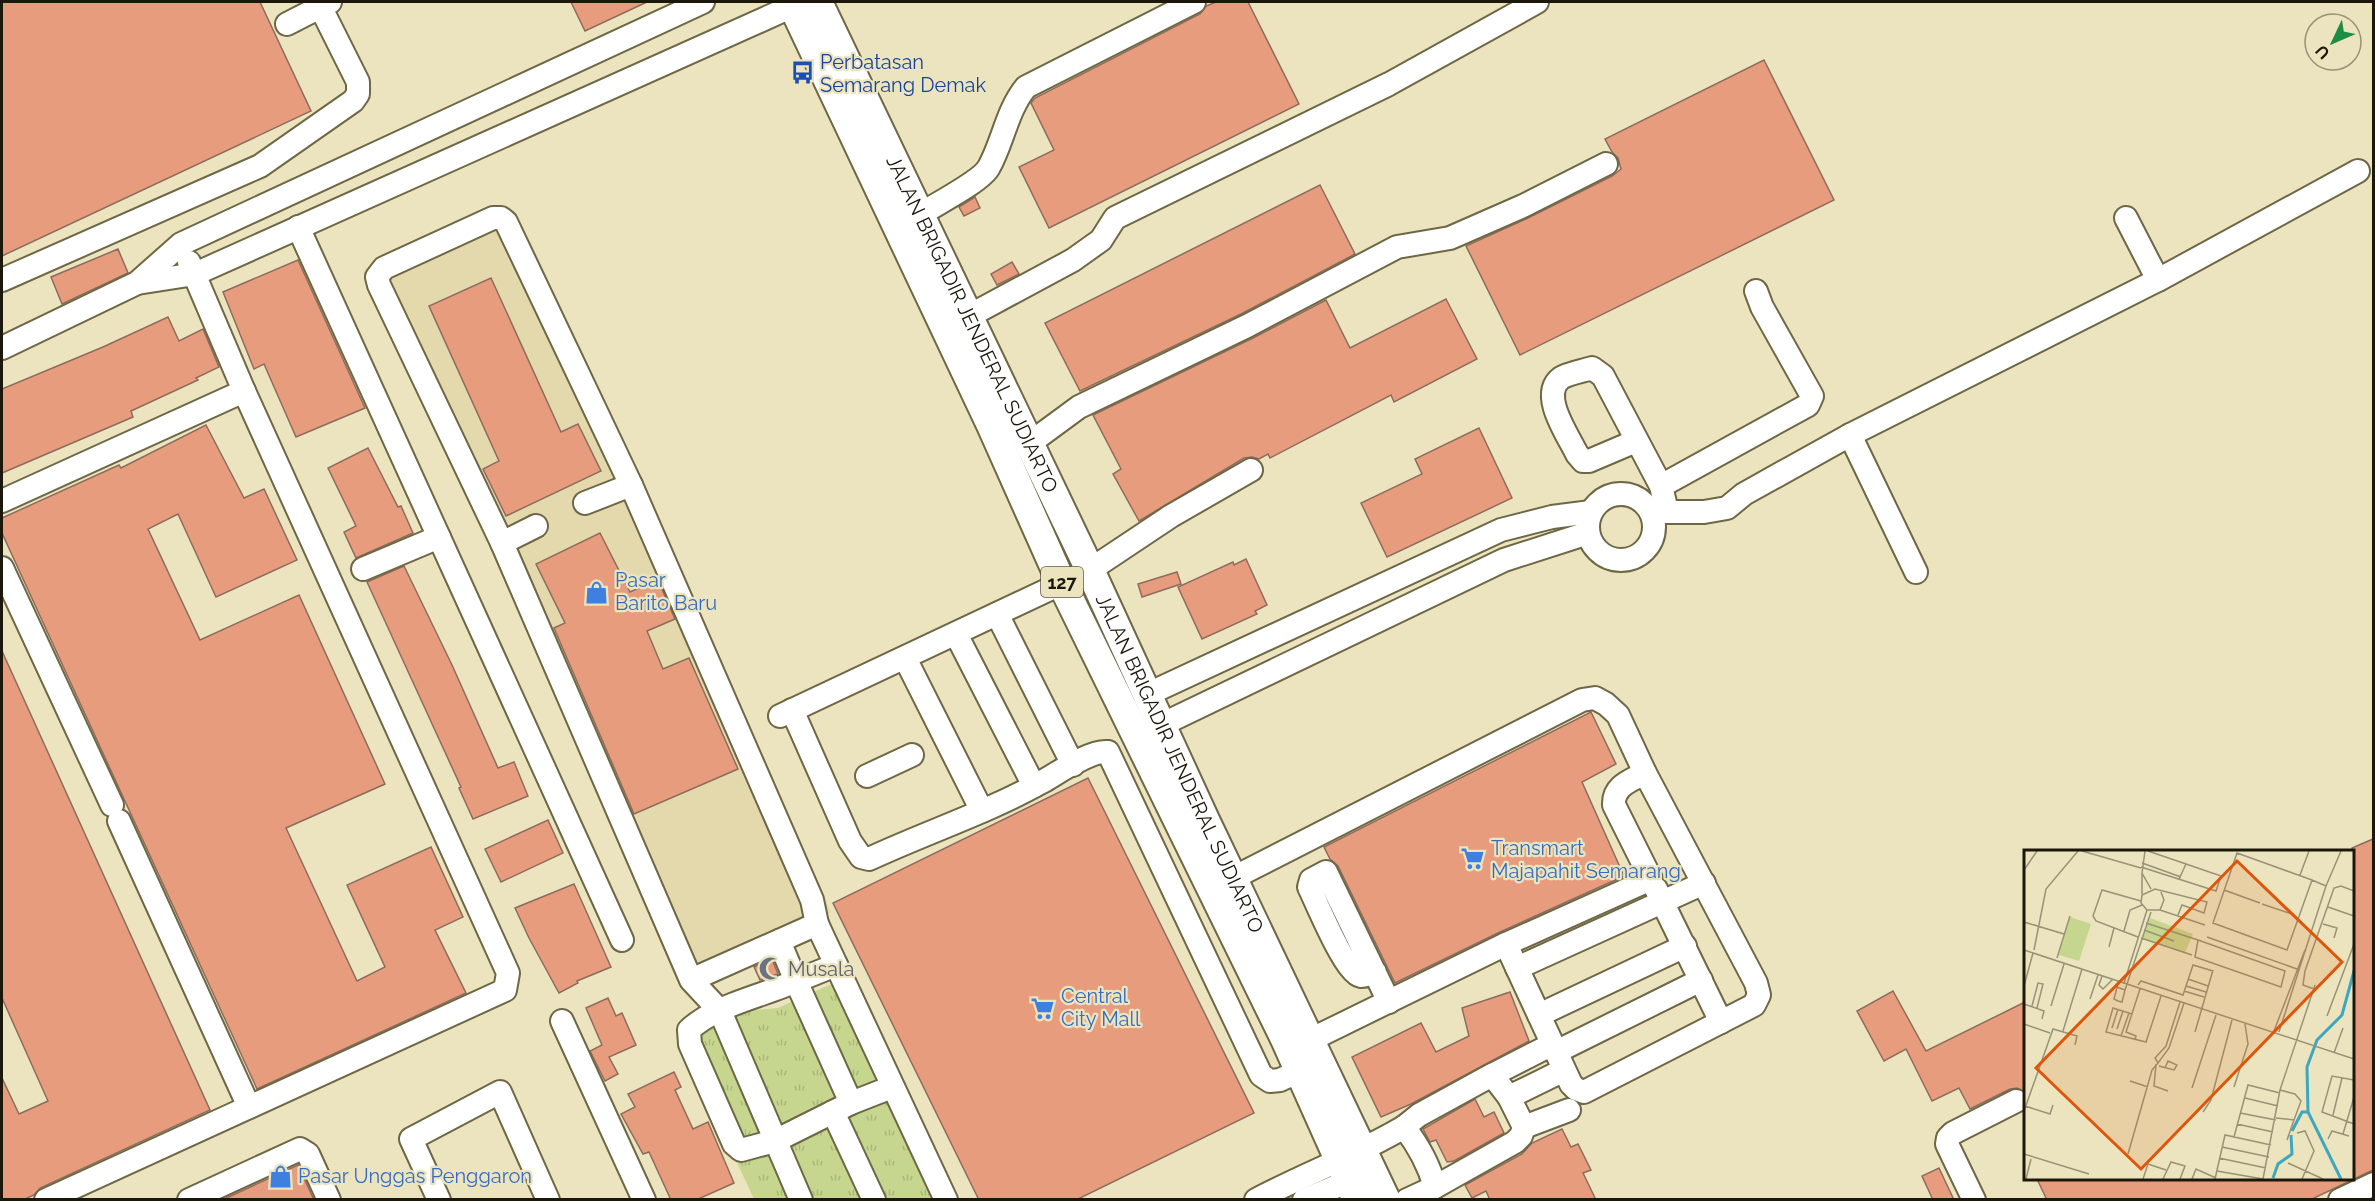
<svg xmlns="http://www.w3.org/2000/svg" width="2375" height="1201" font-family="Raleway,sans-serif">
<defs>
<pattern id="grass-tufts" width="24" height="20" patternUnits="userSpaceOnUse" patternTransform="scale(1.5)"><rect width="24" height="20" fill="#c6d68e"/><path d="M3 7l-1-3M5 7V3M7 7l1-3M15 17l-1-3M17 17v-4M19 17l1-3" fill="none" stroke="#aab779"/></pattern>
</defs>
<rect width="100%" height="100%" fill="#ece4bf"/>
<!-- built -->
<polygon fill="#e4d9ad" points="499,208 831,912 695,976 363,271"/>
<!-- grass -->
<polygon fill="url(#grass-tufts)" points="845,978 951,1199 754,1199 680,1040 755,1010 778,1008"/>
<!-- building -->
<g fill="#e79d7d" stroke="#8e6c5d" stroke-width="1.5">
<polygon points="2,2 260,2 311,111 2,256"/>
<polygon points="571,2 647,2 585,31"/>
<polygon points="1216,2 1248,2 1299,104 1049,228 1019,167 1054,150 1031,103 1035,98 1200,14 1206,6"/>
<polygon points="1764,60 1834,200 1520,355 1466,246 1528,218 1612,176 1621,169 1618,158 1612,152 1605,139"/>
<polygon points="1320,185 1355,254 1241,314 1080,391 1045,323"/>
<polygon points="975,197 980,208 964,216 959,207"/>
<polygon points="118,249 128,273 62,304 51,277"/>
<polygon points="298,260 365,408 296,437 264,364 254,369 223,292"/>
<polygon points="1012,262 1019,274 997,285 991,274"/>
<polygon points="491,278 561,432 578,424 601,471 506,516 483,469 499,461 429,306"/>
<polygon points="1446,299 1477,359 1394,402 1391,395 1270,458 1268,454 1259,459 1252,457 1244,458 1139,521 1113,474 1121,469 1093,415 1253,338 1326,300 1350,348"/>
<polygon points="168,317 179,341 203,329 219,367 196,378 198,380 131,411 133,417 2,473 2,389 103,347"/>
<polygon points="206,425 244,498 264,489 297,560 216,597 178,514 148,529 200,640 299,595 385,784 286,828 357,981 385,967 347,885 431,847 463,917 435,930 466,993 257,1089 2,533 2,518 119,465 121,468"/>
<polygon points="1479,428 1512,498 1387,557 1361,503 1422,474 1415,459"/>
<polygon points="368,448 398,507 401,506 413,533 356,558 344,532 356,526 328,468"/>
<polygon points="600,533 630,592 658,580 675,619 647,631 663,669 689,658 738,769 634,814 554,628 565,623 536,564"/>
<polygon points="1246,559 1267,605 1255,611 1257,614 1202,639 1178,587 1233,562 1234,565"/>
<polygon points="404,566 452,665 498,768 514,762 528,796 473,819 459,788 461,787 367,582"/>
<polygon points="1177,572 1181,584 1142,597 1138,584"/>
<polygon points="2,651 210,1110 40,1188 34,1195 23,1200 2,1200 2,1078 19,1114 48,1101 2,998"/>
<polygon points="1591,712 1616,764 1582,782 1624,876 1500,932 1395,983 1338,866 1330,859 1324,847"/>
<polygon points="1088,778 1254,1113 1076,1200 979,1200 833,903"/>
<polygon points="548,820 563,853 501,882 485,849"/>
<polygon points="2373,839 2373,1170 2310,1200 2047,1200 2037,1179 2352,1179 2352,848"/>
<polygon points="574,884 611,967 577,981 578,983 559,993 529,938 515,908"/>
<polygon points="772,959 778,974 760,980 754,967"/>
<polygon points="1893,991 1926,1051 2025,1002 2025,1092 2017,1088 2010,1089 1970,1109 1959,1088 1932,1101 1906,1049 1884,1061 1857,1011"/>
<polygon points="1510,992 1529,1041 1411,1104 1381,1117 1352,1057 1421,1023 1436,1052 1469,1036 1462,1008"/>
<polygon points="608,998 616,1016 622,1013 636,1045 609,1057 618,1074 605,1081 590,1051 602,1045 586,1008"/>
<polygon points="674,1072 681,1087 675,1090 693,1129 708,1122 734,1183 696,1200 671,1200 649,1152 643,1154 621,1114 635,1107 628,1094"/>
<polygon points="1475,1099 1484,1117 1494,1112 1504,1133 1454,1161 1447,1162 1436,1140 1430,1142 1423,1129"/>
<polygon points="1562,1129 1571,1147 1578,1144 1591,1170 1583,1173 1596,1200 1490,1200 1486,1191 1472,1198 1465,1185 1522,1154 1532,1143"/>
<polygon points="298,1165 314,1200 222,1200"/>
<polygon points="1939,1168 1954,1200 1933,1200 1922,1176"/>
</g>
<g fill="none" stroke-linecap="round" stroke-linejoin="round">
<defs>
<g id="minor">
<polyline points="287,24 330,2"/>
<path d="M921,214C936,204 982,181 989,167C1003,142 1007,110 1026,87L1194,2"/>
<polyline points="2126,218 2158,280"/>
<polyline points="298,227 622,940"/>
<polyline points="189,262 244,391"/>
<polyline points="2,280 260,166 353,101 358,94 358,82 320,6"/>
<polyline points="137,283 195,274 793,6"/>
<polyline points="969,316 1073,260 1101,240 1115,218 1389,84 1537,2"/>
<polyline points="2,348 137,283 181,244 703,2"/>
<polyline points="1850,435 1916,572"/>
<path d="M1636,441L1589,461H1583L1577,454C1568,435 1539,395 1561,378C1569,373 1583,371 1592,368L1603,376L1661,486"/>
<polyline points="1030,443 1079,407 1247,326 1397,247 1450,238 1523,206 1606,164"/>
<circle cx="1621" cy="527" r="33"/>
<polyline points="2,501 244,391 508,973 505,990 46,1200"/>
<polyline points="585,503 631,485"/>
<polyline points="1667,511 1661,486 1808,405 1812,396 1762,307 1756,291"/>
<polyline points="1651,512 1704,512 1727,508 1744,494 1850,435 2158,280 2358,171"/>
<polyline points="502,543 536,526"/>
<polyline points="2,568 112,805"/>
<polyline points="363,569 439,537"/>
<polyline points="997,614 1073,765"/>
<polyline points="956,634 1034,786"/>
<polyline points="905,658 982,811"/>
<polyline points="1146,695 1501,530 1552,517 1591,512"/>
<path d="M792,710L850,841L861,857L869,859C927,832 986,813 1042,782C1058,773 1090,750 1108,752L1261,1075L1270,1081L1280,1080L1299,1071"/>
<polyline points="780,716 1090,570 1171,516 1251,470"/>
<polyline points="1161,725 1504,560 1588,533"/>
<polyline points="867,776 912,755"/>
<polyline points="119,821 249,1107"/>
<polyline points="1233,878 1582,700 1595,698 1606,704 1618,715 1645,773 1756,983 1759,995 1754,1005 1584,1092 1576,1089 1571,1084 1506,944"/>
<polyline points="1656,889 1721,1022"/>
<polyline points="817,924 946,1200"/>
<polyline points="779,941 796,981 836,965"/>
<polyline points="1517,968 1704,883"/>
<path d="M1375,972C1371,974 1365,976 1361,976C1345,973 1317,903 1309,887L1311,880L1326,872L1389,1002"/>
<polyline points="691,980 817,924 812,900 631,485 506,222 501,218 493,218 384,268 377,277 379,285 502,543 691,980 720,1011 801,1200"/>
<path d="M796,981L851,1103L775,1141L741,1150L734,1144L690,1044L689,1030C715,1005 763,996 796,981Z"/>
<polyline points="1539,1015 1685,946"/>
<polyline points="562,1021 644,1200"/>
<path d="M1310,1040L1506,944L1651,879L1614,805C1613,786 1630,781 1645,773"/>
<polyline points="1556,1052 1701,980"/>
<polyline points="1492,1075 1545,1048"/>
<polyline points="1509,1097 1558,1073"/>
<polyline points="851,1103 892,1087"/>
<polyline points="833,1112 874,1200"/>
<polyline points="1404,1127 1419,1115 1492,1075 1509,1097 1524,1127 1521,1136 1515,1142 1435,1187"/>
<polyline points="1524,1127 1569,1110"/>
<polyline points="189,1200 300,1149 308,1154 329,1200"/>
<polyline points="439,1200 411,1139 500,1092 548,1200"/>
<path d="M1256,1200C1305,1174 1357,1155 1404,1127C1418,1145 1429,1165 1435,1187L1407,1200"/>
<polyline points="1304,1200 1364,1175"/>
<polyline points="1974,1200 1947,1144 1948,1138 1953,1133 2016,1101"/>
<polyline points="2340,1200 2374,1184"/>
</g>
<g id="major">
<polyline points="791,2 991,425 1062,584 1285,1039 1357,1200"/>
<path id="s1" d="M818,2L1090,570L1205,820L1386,1200"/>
</g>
</defs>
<!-- minor casing -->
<use href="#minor" stroke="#6e6745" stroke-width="26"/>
<!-- major casing -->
<use href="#major" stroke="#6e6745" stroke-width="32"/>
<!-- minor -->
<use href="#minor" stroke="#fff" stroke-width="22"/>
<!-- major -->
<use href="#major" stroke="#fff" stroke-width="28"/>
</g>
<!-- icons -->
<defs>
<symbol id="bus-bare" viewBox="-9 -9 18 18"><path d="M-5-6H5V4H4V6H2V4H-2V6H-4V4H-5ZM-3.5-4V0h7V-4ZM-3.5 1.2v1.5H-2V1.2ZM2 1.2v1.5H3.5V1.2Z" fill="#1a4fb4" stroke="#ece4bf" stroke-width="2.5" paint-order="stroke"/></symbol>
<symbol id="shop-bare" viewBox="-9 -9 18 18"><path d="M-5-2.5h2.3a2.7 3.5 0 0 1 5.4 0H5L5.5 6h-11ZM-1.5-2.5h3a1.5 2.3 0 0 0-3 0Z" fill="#3f7fe0" stroke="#ece4bf" stroke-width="2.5" paint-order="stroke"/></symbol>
<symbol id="supermarket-bare" viewBox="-9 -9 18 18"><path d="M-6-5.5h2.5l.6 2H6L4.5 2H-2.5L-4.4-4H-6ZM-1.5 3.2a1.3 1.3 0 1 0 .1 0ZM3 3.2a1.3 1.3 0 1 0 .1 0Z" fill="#3f7fe0" stroke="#ece4bf" stroke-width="2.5" paint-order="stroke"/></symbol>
<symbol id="mosque-bare" viewBox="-9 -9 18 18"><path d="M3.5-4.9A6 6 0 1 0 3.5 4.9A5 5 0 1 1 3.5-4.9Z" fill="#6b7280" stroke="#ece4bf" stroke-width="2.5" paint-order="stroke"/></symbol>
</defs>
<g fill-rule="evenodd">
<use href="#bus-bare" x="786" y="56" width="33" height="33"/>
<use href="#shop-bare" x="580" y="576" width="33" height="33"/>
<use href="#supermarket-bare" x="1456" y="842" width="33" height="33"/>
<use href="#mosque-bare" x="754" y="952" width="33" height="33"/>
<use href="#supermarket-bare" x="1026" y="992" width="33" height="33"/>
<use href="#shop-bare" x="264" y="1160" width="33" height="33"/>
</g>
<g text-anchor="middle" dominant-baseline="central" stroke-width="4.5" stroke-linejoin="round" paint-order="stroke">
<!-- shield labels -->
<rect fill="#ece4bf" stroke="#5a5541" stroke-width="1.5" x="1041" y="567" width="42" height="30" rx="4.5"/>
<g font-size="18" font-weight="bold" fill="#1b180b">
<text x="1062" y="582">127</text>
</g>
<!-- transit labels -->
<g font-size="20" fill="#164399" stroke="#ece4bf" text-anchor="start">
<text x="820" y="62">Perbatasan<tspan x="820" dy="23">Semarang Demak</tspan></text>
</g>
<!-- street labels -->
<g font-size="20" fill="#1b180b" stroke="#ece4bf">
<text stroke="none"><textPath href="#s1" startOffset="357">JALAN BRIGADIR JENDERAL SUDIARTO</textPath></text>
<text stroke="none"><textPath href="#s1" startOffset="843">JALAN BRIGADIR JENDERAL SUDIARTO</textPath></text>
</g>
<!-- shop labels -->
<g font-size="20" fill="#366cbe" stroke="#ece4bf" text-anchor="start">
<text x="615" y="580">Pasar<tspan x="615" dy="23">Barito Baru</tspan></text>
<text x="1491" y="848">Transmart<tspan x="1491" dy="23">Majapahit Semarang</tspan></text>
<text x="1061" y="996">Central<tspan x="1061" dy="23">City Mall</tspan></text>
<text x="298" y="1176">Pasar Unggas Penggaron</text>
</g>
<!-- worship labels -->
<g font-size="20" fill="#5b616d" stroke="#ece4bf" text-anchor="start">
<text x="788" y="969">Musala</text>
</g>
</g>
<!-- overview -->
<g transform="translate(2024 850)">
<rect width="330" height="330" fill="#ece4bf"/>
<path d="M46,67L67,74L55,111L35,105ZM126,68L169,84L161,103L118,89Z" fill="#c6d68e"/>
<path fill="none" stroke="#3ea7be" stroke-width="3" d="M268,281L278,262H284M249,328L254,314L268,304L267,285M317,329L284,262L283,217L293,190L318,165L330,121"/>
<path fill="none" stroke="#989277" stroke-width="1.5" d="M58,1L117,18M121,1L118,23L127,39M124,1L162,14L155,29M213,3L288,30L263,100L189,73ZM118,13L157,27M117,17L192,41L197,26L162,14M0,20L13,1M118,23V44M276,25L285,1M302,36L317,1M200,40L236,53M238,54L271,65M304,57L330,66M136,60L140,50L137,42M154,65L158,55L180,63L183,52L131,39L118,45L117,53L123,60H136L181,75M0,72L40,84M122,73L174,90L261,121L257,137L171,107L174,90M299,74L313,78L310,88M120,80L150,91M100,81L106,60L118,55M114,87L72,71L69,66L78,40L117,51M183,87L273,119M117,88L168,105M85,97L90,78M0,100L330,209M10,100L22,39L54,1M33,108L46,66M78,126L75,135L79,139L89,129M164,129L184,136M95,131L93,137L101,140L127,62M100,133L123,60M114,135L117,131L159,145L169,115L189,121M0,136L9,103M162,136L182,142M93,137L90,149L94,151L98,152L101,140M290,139L279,135L281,121L310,38L317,36L330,41M160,141L180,147M66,149L74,125M156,152L142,196L131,208L134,213L145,198L160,153M0,154L20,161L18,169M8,156L14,133L19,134L13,158M27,156L40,114M108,164L89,158L82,182L122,192L137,146M303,166L330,94M0,174L26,183M88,178L94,159M93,179L99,161M39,181L58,119M250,181L281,100M171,182L189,120M255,182L302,36L288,30M97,186L105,163M111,190L112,186L102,182L116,139M310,203L319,178M132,214L130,236L144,241M135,216L150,220L153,215L144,211L141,218M330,230L308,226L298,262L330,274M106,231L124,237M210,237L224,194L221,174M168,238L192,165M221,248L254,256M1,256L26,264L29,255M0,261L29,179L53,186L51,195M179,262L187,250L208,170M216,263L252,270M309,265L318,228M252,268L270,270L277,251L271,244L256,240M213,274L249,282M273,283L281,281L290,301L278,329M319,284L330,247M210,287L224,235L256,243M304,289L308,281L325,286M263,290L270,270M198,297L245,307M0,304L65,324M104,304L128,220L134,213M195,308L242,318M264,313L299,329M193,321L239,329M2,329L7,309M119,329L124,314L142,320M139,329L147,312L161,316L156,329M168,329L172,319L192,328M191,329L201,285L247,295M239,329L256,240L291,135"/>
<path fill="#de560c" fill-opacity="0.15" stroke="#de560c" stroke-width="3" d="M213,11L318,112L117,319L12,218Z"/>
<rect width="330" height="330" fill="none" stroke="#1b180b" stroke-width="3"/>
</g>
<!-- border -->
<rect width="2375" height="1201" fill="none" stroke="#1b180b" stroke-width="6"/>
<!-- north arrow -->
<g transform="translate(2333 42) rotate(226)"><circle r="28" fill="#ece4bf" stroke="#989277" stroke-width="1.5"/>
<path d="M0-4.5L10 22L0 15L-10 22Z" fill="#1d8c44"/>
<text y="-9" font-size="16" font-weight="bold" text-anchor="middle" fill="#1b180b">U</text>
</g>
</svg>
